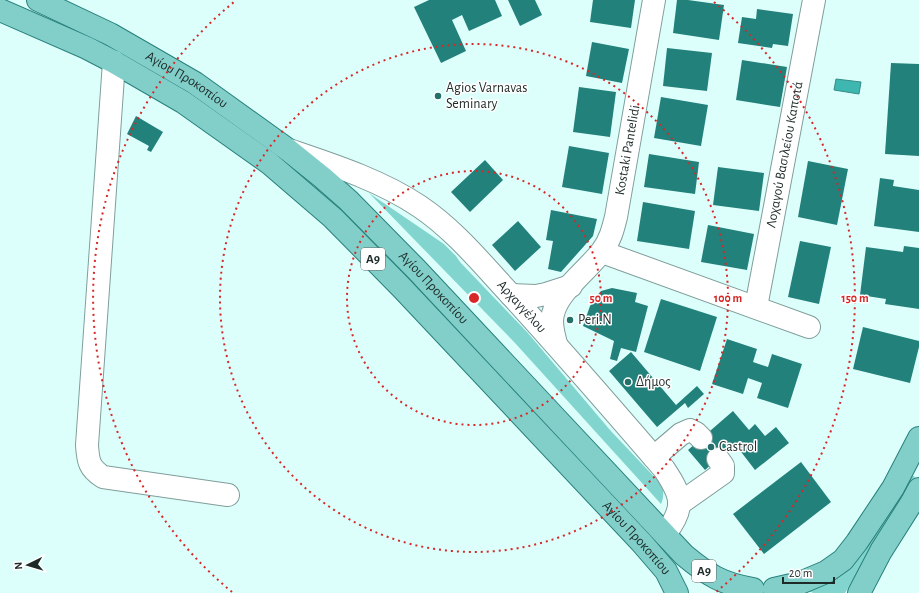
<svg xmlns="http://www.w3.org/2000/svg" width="919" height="593" font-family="'Alegreya Sans',sans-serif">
<rect width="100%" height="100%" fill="#ddfffb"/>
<!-- green -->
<g fill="#82d5cf">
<path d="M369,193L444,244L456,256L460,262L527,332L610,430L661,484C664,491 664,497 661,504L515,343Z"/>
<polygon points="907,472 915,477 845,593 813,593 803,588"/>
</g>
<!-- water -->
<polygon fill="#3eb7b0" stroke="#348d87" points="836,79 861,82 859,94 834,90"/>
<!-- building -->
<g fill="#23817b">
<polygon points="429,0 495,0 502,16 469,31 462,15 452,20 466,51 441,63 414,7"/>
<polygon points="508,0 535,0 542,15 520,26"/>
<polygon points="593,0 635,0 631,28 590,22"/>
<polygon points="677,0 688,0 724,5 719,40 673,33"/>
<polygon points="757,9 793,14 788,46 773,44 772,48 738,43 742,17 756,19"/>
<polygon points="592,42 629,49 622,83 586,76"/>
<polygon points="667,48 712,53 707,91 663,86"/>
<polygon points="742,60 787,67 780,107 736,100"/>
<polygon points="891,63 919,64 919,156 885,154"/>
<polygon points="579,87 616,92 610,137 573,132"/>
<polygon points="661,97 708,105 701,146 654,138"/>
<polygon points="136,116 163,132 151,152 147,150 149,146 127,134"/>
<polygon points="569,146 609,153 602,194 562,187"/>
<polygon points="649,154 699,162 695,194 644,187"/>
<polygon points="485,160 503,180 470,212 451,192"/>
<polygon points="808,161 848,169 837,225 798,217"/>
<polygon points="718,167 764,173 759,211 713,205"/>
<polygon points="880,178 894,180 893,186 919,190 919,232 874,226"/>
<polygon points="643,202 695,211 689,249 637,241"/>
<polygon points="551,210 597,219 593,236 561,272 548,269 553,241 546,240"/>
<polygon points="518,221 541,247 515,271 492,245"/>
<polygon points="708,225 754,234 747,270 701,262"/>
<polygon points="800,241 831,247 819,304 788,297"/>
<polygon points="904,246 919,248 919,309 885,304 886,299 860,295 866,247 903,252"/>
<polygon points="612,288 637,293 635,302 648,306 636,352 621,348 617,361 610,359 614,341 583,326 590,306 595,298 601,291"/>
<polygon points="661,299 717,317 700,371 644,352"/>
<polygon points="863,327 919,341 919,347 910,383 853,369"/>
<polygon points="727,339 757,349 753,362 768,367 772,354 802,364 788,408 757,398 762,383 748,378 743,394 712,384"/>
<polygon points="631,352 676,405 697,386 704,394 688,408 685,403 657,427 609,371"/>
<polygon points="733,411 749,430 755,424 765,436 776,427 789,443 755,470 735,444 705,470 688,450"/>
<polygon points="801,462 831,502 764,554 733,514"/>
</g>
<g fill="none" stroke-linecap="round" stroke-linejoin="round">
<defs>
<g id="minor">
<path d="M114,62L87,445C88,461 89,468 103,477L228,495"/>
<path id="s1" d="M289,150C333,165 380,180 419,206C455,230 483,265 512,296C564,353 614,411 664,469C682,496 686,507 665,534"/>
<polyline points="602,252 809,327"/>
<polyline points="511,295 536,296 546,294 571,286"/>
<path id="s2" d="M756,307L814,0"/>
<path id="s3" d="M556,344C554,334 550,324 553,314C558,291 588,270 602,251C610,241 613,229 616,217L654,0"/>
<polyline points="654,457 681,434 690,430 696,433 701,438"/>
<polyline points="679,504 723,473 723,466 718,459"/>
</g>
<g id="major">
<path id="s4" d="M38,0L110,34L195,83L287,149L323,178L348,200L416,269L684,555C708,575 722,584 753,589"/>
<path id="s5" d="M0,10L87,48L114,62L183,102L269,163L333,218L401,287L641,542L666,571L677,593"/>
<polyline points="774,589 800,583 826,572 843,560 857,542 893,488 919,438"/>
<polyline points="859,593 881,551 912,502 919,489"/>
</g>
</defs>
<!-- minor casing -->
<use href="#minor" stroke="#7f9e9b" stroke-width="24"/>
<!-- major casing -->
<use href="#major" stroke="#28807b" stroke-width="24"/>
<!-- minor -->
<use href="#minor" stroke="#fff" stroke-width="22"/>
<!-- major -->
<use href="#major" stroke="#82cfca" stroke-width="22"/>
</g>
<!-- distance rings -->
<g fill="none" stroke="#d62828" stroke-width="2" stroke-dasharray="2 4">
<circle cx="474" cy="298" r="127"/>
<circle cx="474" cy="298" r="254"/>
<path d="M232 592A381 381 0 0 1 234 2M714 2A381 381 0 0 1 716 592"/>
</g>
<!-- markers -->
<g fill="#256f6a" stroke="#fff" stroke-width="1.5">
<circle cx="438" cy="96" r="4"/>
<circle cx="570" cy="320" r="4"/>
<circle cx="628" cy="382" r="4"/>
<circle cx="711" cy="447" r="4"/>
</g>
<g text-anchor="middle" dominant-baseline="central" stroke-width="3" stroke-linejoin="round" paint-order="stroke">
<!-- shield labels -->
<g fill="#fff" stroke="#616a68" stroke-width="1">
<rect x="361" y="248" width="24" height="22" rx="3"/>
<rect x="692" y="560" width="24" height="22" rx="3"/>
</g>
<g font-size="13" font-weight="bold" fill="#1d2a28">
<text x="373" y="259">A9</text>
<text x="704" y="571">A9</text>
</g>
<!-- street labels -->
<g font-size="14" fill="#1d2a28" stroke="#fff">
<text stroke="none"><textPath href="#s4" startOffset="169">Αγίου Προκοπίου</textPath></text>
<text stroke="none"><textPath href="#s3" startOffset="216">Kostaki Pantelidi</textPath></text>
<text stroke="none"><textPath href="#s2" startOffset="155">Λοχαγού Βασιλείου Καποτά</textPath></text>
<text stroke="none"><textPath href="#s4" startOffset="493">Αγίου Προκοπίου</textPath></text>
<text stroke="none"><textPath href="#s1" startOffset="286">Αρχαγγέλου</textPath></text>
<text stroke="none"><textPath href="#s5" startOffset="836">Αγίου Προκοπίου</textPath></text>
</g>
<!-- poi labels -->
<g font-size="14" fill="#1d2a28" stroke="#fff" text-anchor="start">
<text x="446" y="88">Agios Varnavas<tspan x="446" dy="16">Seminary</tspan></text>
<text x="578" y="320">Peri.N</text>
<text x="636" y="382">Δήμος</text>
<text x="719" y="447">Castrol</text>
</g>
</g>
<circle cx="474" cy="298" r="6" fill="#d62828" stroke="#fff" stroke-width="2"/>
<g font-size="12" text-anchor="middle" font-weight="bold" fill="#d62828" stroke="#fff" stroke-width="3" stroke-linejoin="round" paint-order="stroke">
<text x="601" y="302">50 m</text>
<text x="728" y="302">100 m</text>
<text x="855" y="302">150 m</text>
</g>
<!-- north arrow -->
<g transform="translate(28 565) rotate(265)" stroke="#ffffff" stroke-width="3" paint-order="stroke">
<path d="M0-3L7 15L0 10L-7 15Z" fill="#1d2a28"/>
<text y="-6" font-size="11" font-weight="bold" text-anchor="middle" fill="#1d2a28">N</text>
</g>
<!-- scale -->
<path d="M783 577v6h51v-6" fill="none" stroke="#1d2a28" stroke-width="2"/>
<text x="789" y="577" font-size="12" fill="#1d2a28" stroke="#ffffff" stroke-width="3" paint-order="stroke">20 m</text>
</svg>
